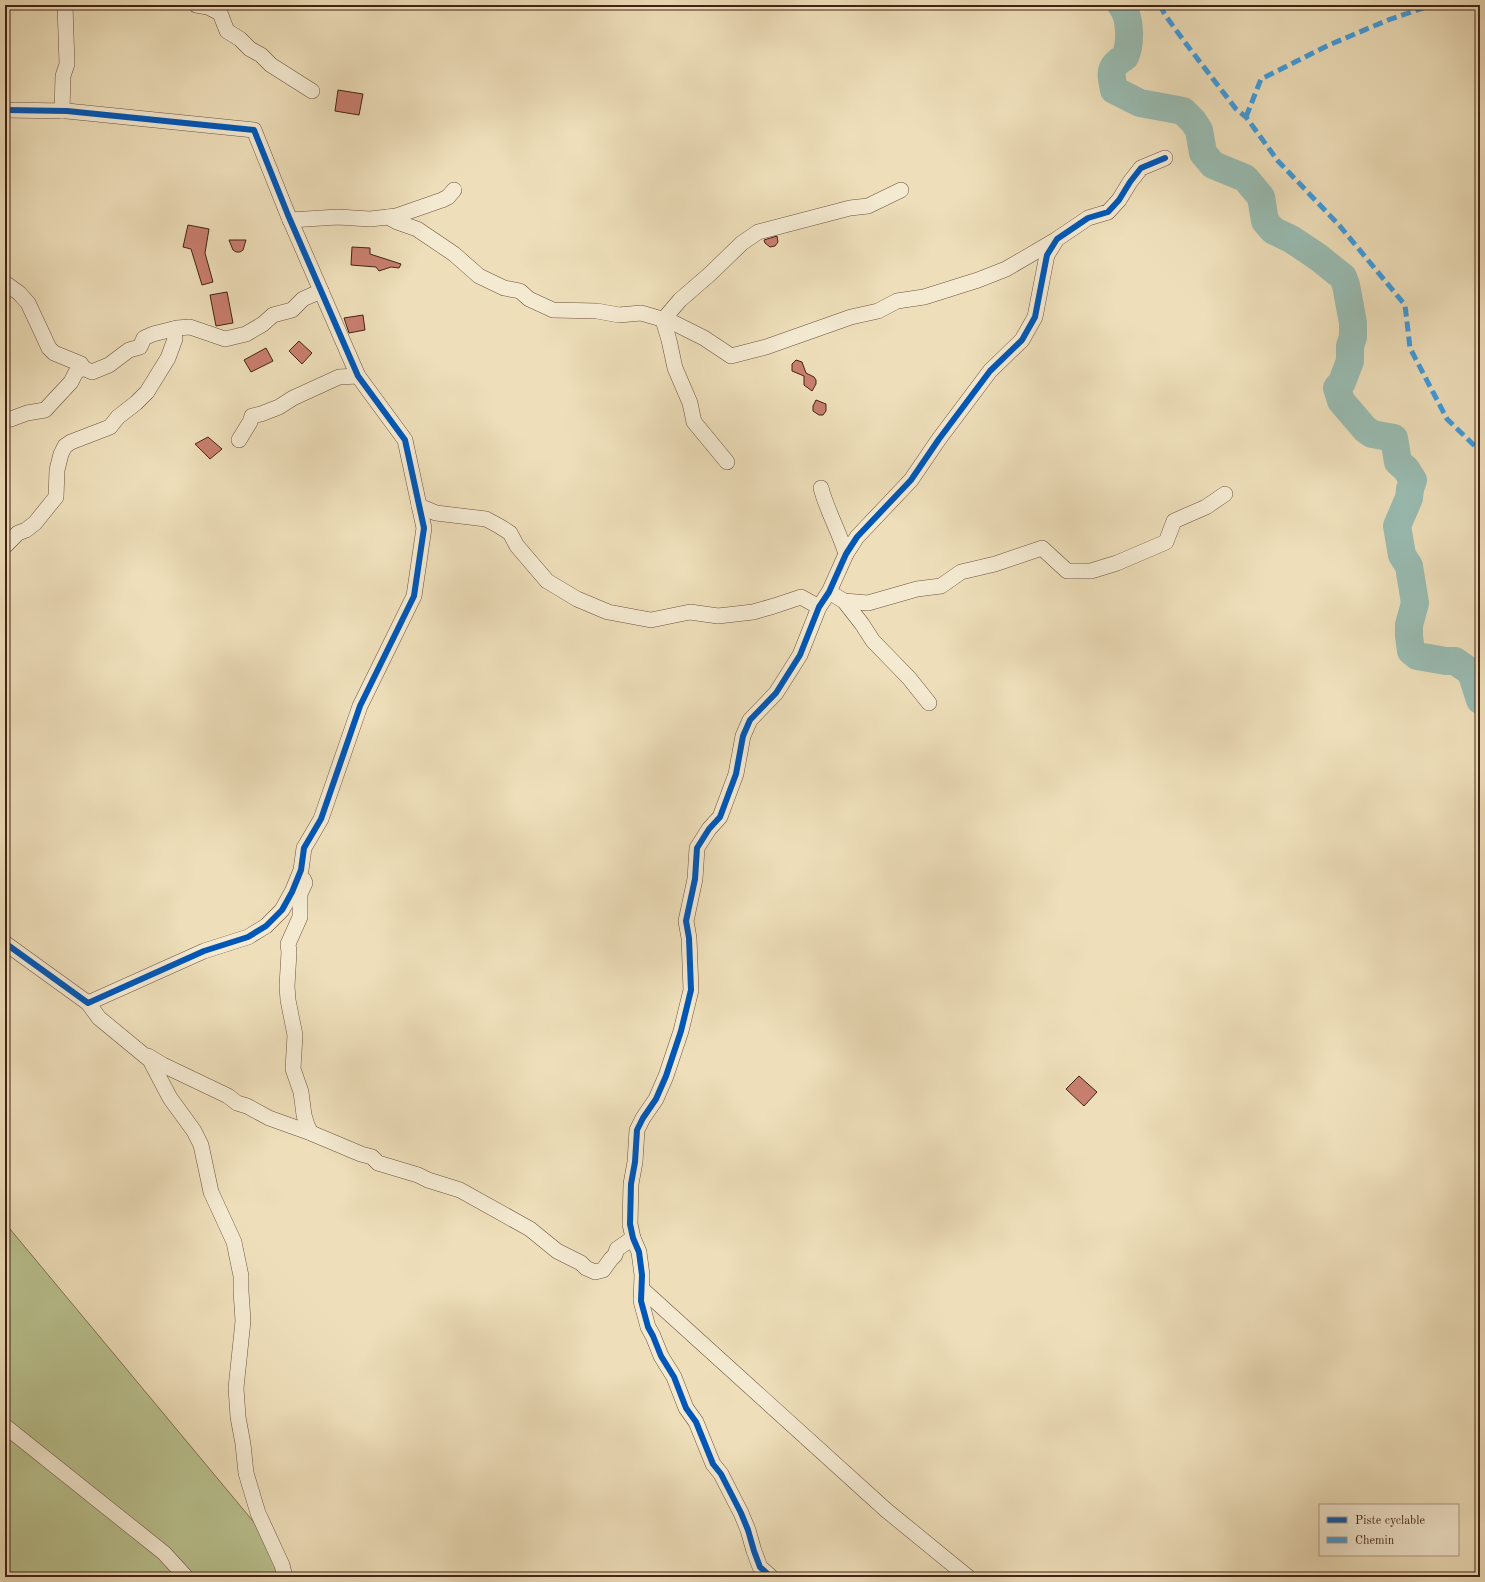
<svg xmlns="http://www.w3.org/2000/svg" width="1485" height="1582" font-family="'Old Standard TT',serif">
<rect width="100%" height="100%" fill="#eedfba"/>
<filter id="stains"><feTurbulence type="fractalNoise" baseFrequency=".005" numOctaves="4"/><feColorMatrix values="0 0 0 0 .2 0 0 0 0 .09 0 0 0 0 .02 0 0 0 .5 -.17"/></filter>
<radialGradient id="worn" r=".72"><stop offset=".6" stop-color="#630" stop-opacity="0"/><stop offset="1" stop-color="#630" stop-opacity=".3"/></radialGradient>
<!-- green -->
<polygon fill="#b9c28f" stroke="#7e7252" points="5,1223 272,1544 285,1577 5,1577"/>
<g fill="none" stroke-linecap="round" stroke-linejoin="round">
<!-- river -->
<path stroke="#99bcb2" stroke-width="28" d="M1121,5C1131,17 1131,44 1125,57C1108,67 1111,73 1114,90L1140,103L1183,111L1193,121L1199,130L1203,153L1213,165L1245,178L1261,197L1265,221L1270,227L1274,231L1291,239L1318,257L1343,277L1346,285L1353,323V337L1350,346V361L1342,382L1337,388L1341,401L1365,429L1372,434L1394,438L1398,462L1406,469L1413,480L1410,489L1409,498L1397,526L1402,555L1409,566L1415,603L1409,625V636L1411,651L1417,656L1446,661H1455L1471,672L1480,700"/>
</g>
<!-- building -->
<g fill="#c97f6f" stroke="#422214">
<polygon points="338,90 363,94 359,115 335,111"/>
<polygon points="188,225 209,229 205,253 213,282 202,285 191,249 183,247"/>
<polygon points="777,236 778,242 775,246 770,247 765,243 764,240"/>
<polygon points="229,240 246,240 243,250 240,252 236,252 233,250"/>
<polygon points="352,247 370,248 370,254 401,264 399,268 391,267 379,271 376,267 351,265"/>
<polygon points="227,292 233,323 216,326 210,295"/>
<polygon points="363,315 365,330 349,333 344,318"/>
<polygon points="299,341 312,353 302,364 289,351"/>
<polygon points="266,348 273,361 251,372 244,360"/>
<polygon points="796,360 802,362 806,373 814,377 816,380 816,384 812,391 804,385 804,376 792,371 792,364"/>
<polygon points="816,400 826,404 826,411 823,415 819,415 813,411 813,406"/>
<polygon points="208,437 222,449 210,459 195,444"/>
<polygon points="1079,1076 1097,1092 1084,1106 1066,1089"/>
</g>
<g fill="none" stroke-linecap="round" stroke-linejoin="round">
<defs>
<g id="street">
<polyline points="196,5 208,7 220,13 227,31 240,39 250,49 261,55 271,65 312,91"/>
<polyline points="5,110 67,111 254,130 288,215 358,376 405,440 424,528 414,596 360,706 321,819 304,848 301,870 292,892 282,910 266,926 248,937 204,951 88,1003 5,943"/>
<polyline points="62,111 63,76 67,64 65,5"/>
<polyline points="388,217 396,216 442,200 448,197 454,190"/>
<polyline points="290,220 338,217 370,219 388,217 397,222 417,229 454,254 479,276 504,288 520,291 529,299 553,310 597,311 619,315 641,313 672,322 704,338 731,356 766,347 851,317 878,311 897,301 924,297 978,280 1006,269 1054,241"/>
<polyline points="5,283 19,293 28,303 49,348 54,353 81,364 83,368"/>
<polyline points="5,420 11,419 27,413 45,410 71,382 76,372 83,368 92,372 109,365 129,350 140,347 144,338 153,334 177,328 190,327 225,339 246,334 263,324 273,315 292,310 303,299 321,291"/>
<polyline points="239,440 250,422 252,416 261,414 279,407 293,398 339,377 358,376"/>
<polyline points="727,462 694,422 690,403 675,368 669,340 663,320 680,300 710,274 742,243 758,232 850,208 868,206 901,190"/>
<path d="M821,488C827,511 839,531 846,554"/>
<polyline points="419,506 436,513 486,519 499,526 510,533 517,546 547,581 577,599 608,612 651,620 690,612 718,616 753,612 774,606 801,597 819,607"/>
<polyline points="5,546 18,533 26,530 35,523 56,497 57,470 61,454 65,446 71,442 110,427 118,417 136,403 147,392 168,358 175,339 173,329"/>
<polyline points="829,592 844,601 868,603 917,589 941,586 961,572 995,564 1042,548 1067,571 1091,571 1117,563 1166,542 1174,521 1206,507 1225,494"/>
<polyline points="844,601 862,624 873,641 909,678 929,703"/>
<polyline points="304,880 305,883 300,894 300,917 288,944 289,952 287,986 288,1000 295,1035 293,1069 301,1092 304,1115 307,1125 311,1133"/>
<polyline points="88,1003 99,1018 150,1060 170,1098 194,1131 201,1145 211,1192 234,1242 241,1276 241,1291 243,1321 236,1388 238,1417 243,1444 246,1473 258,1513 282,1565 285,1577"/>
<polyline points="148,1056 163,1065 228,1096 237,1103 247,1106 269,1118 311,1133 361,1154 372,1157 378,1163 418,1175 428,1180 460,1190 530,1229 557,1251 581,1263 586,1268 595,1272 603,1270 611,1259 615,1255 617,1249 633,1238"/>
<polyline points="642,1289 886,1510 968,1577"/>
<polyline points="5,1426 164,1553 186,1577"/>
<polyline points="771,1577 760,1567 754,1551 748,1530 741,1513 721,1474 713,1464 696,1422 686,1408 674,1377 661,1356 653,1336 648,1327 641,1301 642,1275 639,1252 633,1238 630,1224 631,1184 635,1162 637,1130 643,1118 656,1099 666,1076 681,1031 691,990 689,938 686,921 695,879 697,848 709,829 720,817 736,774 743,736 750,720 776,693 800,655 819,607 829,592 846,554 857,537 911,480 939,439 990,371 1022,340 1035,317 1047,255 1057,239 1088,218 1108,212 1119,200 1130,182 1141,168 1165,158"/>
</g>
</defs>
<!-- street casing -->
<use href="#street" stroke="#6d513e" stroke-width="16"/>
<!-- street -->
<use href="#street" stroke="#f4ead2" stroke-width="15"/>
<!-- quiet -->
<g stroke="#3f9cde" stroke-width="5" stroke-dasharray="10 5" stroke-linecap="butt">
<polyline points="1160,5 1165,15 1187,45 1236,109 1246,117 1278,161 1339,225 1405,305 1410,348 1447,419 1480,451"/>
<polyline points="1246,117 1261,79 1329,45 1388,20 1432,5"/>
</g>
<defs>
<g id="cycleway">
<polyline points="5,110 67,111 254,130 288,215 358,376 405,440 424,528 414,596 360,706 321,819 304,848 301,870 292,892 282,910 266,926 248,937 204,951 88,1003 5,943"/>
<polyline points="771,1577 760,1567 754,1551 748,1530 741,1513 721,1474 713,1464 696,1422 686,1408 674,1377 661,1356 653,1336 648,1327 641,1301 642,1275 639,1252 633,1238 630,1224 631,1184 635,1162 637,1130 643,1118 656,1099 666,1076 681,1031 691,990 689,938 686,921 695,879 697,848 709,829 720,817 736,774 743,736 750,720 776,693 800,655 819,607 829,592 846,554 857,537 911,480 939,439 990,371 1022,340 1035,317 1047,255 1057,239 1088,218 1108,212 1119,200 1130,182 1141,168 1165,158"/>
</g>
</defs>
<!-- cycleway casing -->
<use href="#cycleway" stroke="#f4ead2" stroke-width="8"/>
<!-- cycleway -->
<use href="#cycleway" stroke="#0057b8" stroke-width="6"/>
</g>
<!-- margin -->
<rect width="1485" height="1582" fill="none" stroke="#eedfba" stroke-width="20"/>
<rect x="6" y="6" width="1473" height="1570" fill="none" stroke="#422214" stroke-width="2"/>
<rect x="10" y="10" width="1465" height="1562" fill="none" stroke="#422214"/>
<!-- legend -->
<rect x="1319" y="1504" width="140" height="52" fill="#f4ead2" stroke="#ad9a86"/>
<rect x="1327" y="1517" width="20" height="6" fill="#0057b8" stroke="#ad9a86"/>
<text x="1355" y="1524" font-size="12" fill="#422214">Piste cyclable</text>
<rect x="1327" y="1537" width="20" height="6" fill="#3f9cde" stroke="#ad9a86"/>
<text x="1355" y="1544" font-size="12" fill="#422214">Chemin</text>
<rect width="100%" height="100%" filter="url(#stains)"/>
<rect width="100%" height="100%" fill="url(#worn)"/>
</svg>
